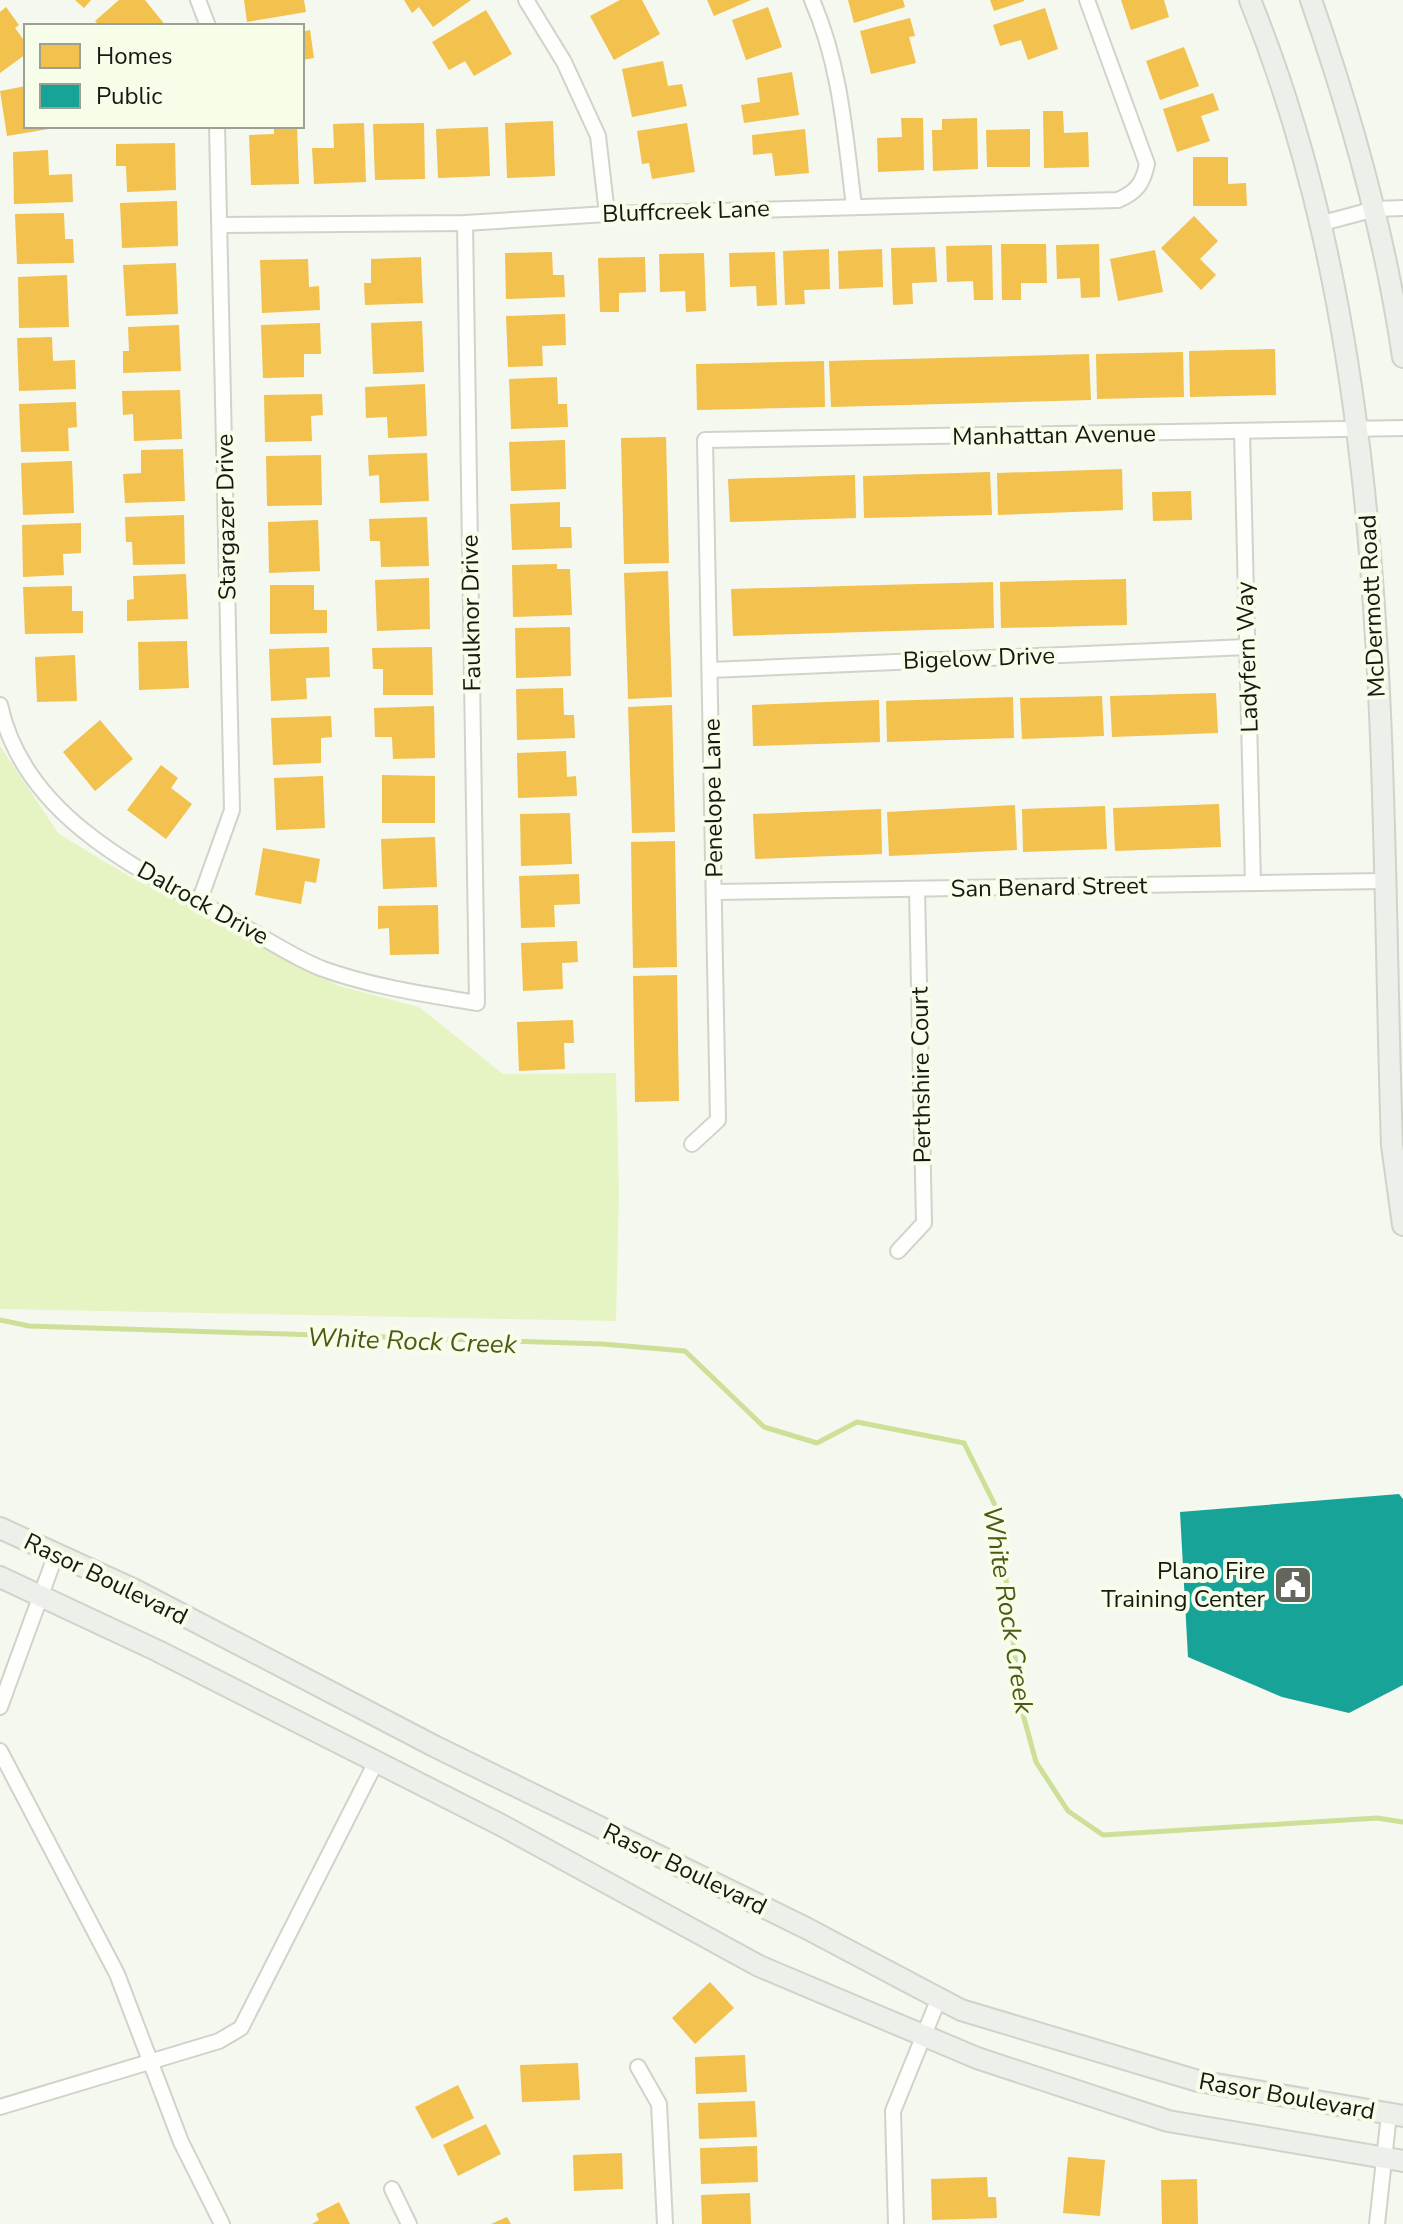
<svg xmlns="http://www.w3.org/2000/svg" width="1403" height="2224" font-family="'Nunito Sans',sans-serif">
<rect width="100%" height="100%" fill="#f5f8ee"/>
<!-- green -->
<polygon fill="#e6f4c3" points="0,746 59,834 129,876 339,986 419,1007 503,1074 616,1073 619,1192 616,1321 0,1309"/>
<!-- homes -->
<g fill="#f2c14e">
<polygon points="75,0 91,0 84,8"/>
<polygon points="119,0 145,0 166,26 100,26 95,21"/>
<polygon points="244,0 304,0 306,12 247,22"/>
<polygon points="404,0 471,0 433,27 419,7 412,13"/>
<polygon points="620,0 642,0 660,34 614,60 590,16"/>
<polygon points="707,0 751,0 714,16"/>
<polygon points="848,0 903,0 905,7 854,23"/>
<polygon points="990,0 1024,0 1024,1 994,11"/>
<polygon points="1121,0 1164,0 1169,17 1131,30"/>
<polygon points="6,7 19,25 15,28 26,43 26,54 0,73 0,12"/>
<polygon points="768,7 782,47 746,60 732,20"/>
<polygon points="1045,8 1058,49 1028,60 1021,40 1000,46 993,25"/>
<polygon points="486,10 512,54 474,76 465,61 449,70 432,42"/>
<polygon points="910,18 915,36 909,37 916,63 871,74 860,31"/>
<polygon points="310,30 314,58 302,60 302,32"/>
<polygon points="1184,47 1199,86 1160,100 1146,61"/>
<polygon points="663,61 668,86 682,84 687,106 632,117 622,69"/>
<polygon points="792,72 799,115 744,123 741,105 760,102 757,78"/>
<polygon points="26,86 26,126 55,128 7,136 0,91"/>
<polygon points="1213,93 1219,110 1201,116 1210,141 1177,152 1163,109"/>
<polygon points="1043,111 1063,111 1064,133 1088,132 1089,167 1044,168"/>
<polygon points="901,118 923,118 924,170 878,172 877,138 902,137"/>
<polygon points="977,118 978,169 933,171 932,130 942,130 942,119"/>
<polygon points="553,121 555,176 507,178 505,123"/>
<polygon points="364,123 366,182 314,184 312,148 334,148 333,124"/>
<polygon points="424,123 425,179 375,180 373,124"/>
<polygon points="687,123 695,172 652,179 649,163 642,164 637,131"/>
<polygon points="274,126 297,126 299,184 251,185 249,135 274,134"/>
<polygon points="488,127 490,176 438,178 436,129"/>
<polygon points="805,129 809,173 775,176 772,153 753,155 752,135"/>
<polygon points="1030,129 1030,167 987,167 986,130"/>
<polygon points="175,143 176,190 127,192 126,166 116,166 116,144"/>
<polygon points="48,150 49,175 72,174 73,202 14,204 13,152"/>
<polygon points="1193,157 1228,157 1228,184 1246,183 1247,206 1193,206"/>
<polygon points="177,201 178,246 122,248 120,203"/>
<polygon points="64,213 65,239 73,239 74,263 17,264 15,214"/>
<polygon points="1194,216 1218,241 1200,259 1216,275 1201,290 1161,248"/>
<polygon points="1001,244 1046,244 1047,283 1021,283 1021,300 1002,300"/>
<polygon points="1099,244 1100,297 1081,298 1080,278 1057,279 1056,245"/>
<polygon points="992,245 993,300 974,300 973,281 947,282 946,246"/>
<polygon points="935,247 937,282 912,283 913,304 893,305 891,248"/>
<polygon points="829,249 830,289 804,290 805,304 785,305 783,251"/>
<polygon points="882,249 883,287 839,289 838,251"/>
<polygon points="1155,250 1163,292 1118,301 1110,259"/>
<polygon points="552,252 553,275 564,275 565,297 506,299 505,253"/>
<polygon points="775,252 777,305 757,306 756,286 730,287 729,253"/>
<polygon points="704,253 706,311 686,312 685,291 660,292 659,254"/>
<polygon points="421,257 423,303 365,305 364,283 371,283 371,259"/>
<polygon points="645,257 646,292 619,293 619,312 600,312 598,258"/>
<polygon points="308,259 309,287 319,286 320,310 262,313 260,260"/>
<polygon points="176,263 178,314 126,316 123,265"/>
<polygon points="67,275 69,327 19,328 18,277"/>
<polygon points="565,314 566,345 542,346 543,366 508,367 506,316"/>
<polygon points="422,321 424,372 373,374 371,323"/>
<polygon points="320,323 321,354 304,354 304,377 263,378 261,325"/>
<polygon points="179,325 181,371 123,373 123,351 129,351 128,327"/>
<polygon points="52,337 53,361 75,360 76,389 19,391 17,338"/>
<polygon points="1275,349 1276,395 1190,397 1189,351"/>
<polygon points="1183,352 1184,397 1097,399 1096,354"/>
<polygon points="1089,354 1091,400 831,407 829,361"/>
<polygon points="824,361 825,407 697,410 696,364"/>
<polygon points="557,377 558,404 567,404 568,427 511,429 509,379"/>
<polygon points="425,384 427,436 388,438 387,417 366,418 365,387"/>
<polygon points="180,390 182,439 134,441 133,414 123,415 122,391"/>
<polygon points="322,394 323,415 311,416 312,441 265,442 264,395"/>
<polygon points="76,402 77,427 68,428 69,451 21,452 19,404"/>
<polygon points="666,437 669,563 624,564 621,438"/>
<polygon points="565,440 566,489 511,491 509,442"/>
<polygon points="183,449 185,501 125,503 123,474 141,473 141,450"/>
<polygon points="427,453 429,501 380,503 379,475 369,476 368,455"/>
<polygon points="321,455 322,505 267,506 266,456"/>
<polygon points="72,461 74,513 23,515 21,463"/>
<polygon points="1122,469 1123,510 998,515 997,473"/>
<polygon points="990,472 992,515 864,518 863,476"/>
<polygon points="855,475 856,518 730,522 728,479"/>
<polygon points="1191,491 1192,520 1153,521 1152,492"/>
<polygon points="560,502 560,527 571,527 572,548 512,550 510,504"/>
<polygon points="184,515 185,564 133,565 132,542 126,542 125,517"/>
<polygon points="427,517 429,566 381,567 380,541 370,541 369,519"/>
<polygon points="318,520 320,571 269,573 268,522"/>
<polygon points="81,523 81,553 63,554 64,575 23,577 22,525"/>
<polygon points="557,564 557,569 570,569 572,615 513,617 512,565"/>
<polygon points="668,571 672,697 628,699 624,573"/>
<polygon points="186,574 188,619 127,621 127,600 134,599 133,576"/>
<polygon points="429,578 430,629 377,631 375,580"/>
<polygon points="1126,579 1127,625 1001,628 1000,582"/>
<polygon points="993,582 994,628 733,636 731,589"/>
<polygon points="270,585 314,585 314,610 327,610 327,633 270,634"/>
<polygon points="72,586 72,611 83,611 83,633 25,634 23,587"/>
<polygon points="570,627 571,676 516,678 515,628"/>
<polygon points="187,641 189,688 139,690 138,642"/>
<polygon points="329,647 330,677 306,678 307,699 271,701 269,649"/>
<polygon points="432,647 433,695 383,695 383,669 373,669 372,648"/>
<polygon points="75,655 77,701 37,702 35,657"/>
<polygon points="563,688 564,715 574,715 575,738 517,740 516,689"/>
<polygon points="1216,693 1218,733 1112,737 1110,696"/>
<polygon points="1102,696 1104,736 1022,739 1020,698"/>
<polygon points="1013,697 1014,738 887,742 886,701"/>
<polygon points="879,700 880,742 753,746 752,705"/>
<polygon points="672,705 675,832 632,833 628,707"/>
<polygon points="434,706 435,758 393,759 392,737 375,737 374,708"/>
<polygon points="331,716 332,737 321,738 321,763 273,765 271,718"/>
<polygon points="100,720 133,759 95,791 63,752"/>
<polygon points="566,751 567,777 576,776 577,796 518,798 517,753"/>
<polygon points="161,765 178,778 171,788 192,804 166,839 127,810"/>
<polygon points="382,775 435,776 435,823 382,823"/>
<polygon points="323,776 325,828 276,830 274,778"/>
<polygon points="1219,804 1221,847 1115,851 1113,808"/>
<polygon points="1015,805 1017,850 889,856 887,812"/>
<polygon points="1105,806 1107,849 1023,852 1022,809"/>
<polygon points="881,809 882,854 755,859 753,814"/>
<polygon points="570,813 572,864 521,866 520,814"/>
<polygon points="435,837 437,887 383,889 381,839"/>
<polygon points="675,841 677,967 633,968 631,842"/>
<polygon points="263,848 320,859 316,883 305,881 301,904 255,895"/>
<polygon points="579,874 580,904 554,905 555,927 521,928 519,876"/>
<polygon points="438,905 439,954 390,955 389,928 378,929 378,906"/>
<polygon points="577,941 578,962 562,963 563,989 523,991 521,943"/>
<polygon points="677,975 679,1101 635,1102 633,976"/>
<polygon points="573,1020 574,1043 564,1043 565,1069 519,1071 517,1022"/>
<polygon points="710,1982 734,2008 695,2044 672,2018"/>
<polygon points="745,2055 747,2092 696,2094 695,2057"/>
<polygon points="578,2063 580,2100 522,2102 520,2065"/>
<polygon points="458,2085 474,2118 432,2139 415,2107"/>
<polygon points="755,2101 757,2137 699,2139 698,2103"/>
<polygon points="486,2124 501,2154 458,2176 443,2145"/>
<polygon points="757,2146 758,2182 701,2184 700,2148"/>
<polygon points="622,2153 623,2189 574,2191 573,2155"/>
<polygon points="1068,2157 1105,2160 1100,2216 1063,2213"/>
<polygon points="987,2177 988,2197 996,2197 997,2218 932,2220 931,2179"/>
<polygon points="1197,2179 1198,2224 1162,2224 1161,2180"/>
<polygon points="750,2193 751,2224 702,2224 701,2195"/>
<polygon points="339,2202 350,2224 312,2224 319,2220 316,2214"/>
<polygon points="507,2217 511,2224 491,2224"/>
</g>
<!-- public -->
<polygon fill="#17a398" points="1399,1494 1403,1499 1403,1685 1349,1713 1282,1697 1188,1657 1180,1512"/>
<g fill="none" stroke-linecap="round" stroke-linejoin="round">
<!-- stream -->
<polyline stroke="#cce097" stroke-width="5" points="0,1320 29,1326 602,1344 685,1351 764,1427 817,1443 857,1422 964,1443 998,1511 1021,1707 1036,1762 1068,1811 1103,1835 1377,1818 1403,1822"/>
<defs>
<g id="street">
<polyline points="198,0 208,26"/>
<polyline points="526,0 564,62 598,136 607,214"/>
<path d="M812,0C841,67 845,135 854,206"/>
<polyline points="1319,224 1375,209 1403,208"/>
<path d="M221,225L465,223L607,214L1118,200C1137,192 1143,183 1147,164L1087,0"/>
<polyline points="1242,431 1253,883"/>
<polyline points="710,670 1247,647"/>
<path d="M0,705C24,817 140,871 232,920C262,936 292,957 323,969C373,987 424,994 477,1003L465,223"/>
<polyline points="715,892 1383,881"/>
<polyline points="199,902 232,810 217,126"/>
<polyline points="692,1144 718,1120 705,440 1403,428"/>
<polyline points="898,1251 924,1223 917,889"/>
<polyline points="0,1707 56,1554"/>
<polyline points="0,1751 117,1974 181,2142 222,2224"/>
<polyline points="638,2067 659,2104 665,2224"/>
<polyline points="0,2107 219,2041 241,2028 376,1762"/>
<polyline points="392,2189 409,2224"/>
<polyline points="896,2224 893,2111 939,1998"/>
<polyline points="1377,2224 1389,2114"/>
</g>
<g id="secondary">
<path d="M1250,0C1396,359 1379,765 1392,1145L1403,1225"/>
<path d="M1311,0C1352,117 1385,234 1403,357"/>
<polyline points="0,1528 135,1590 436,1747 806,1928 961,2010 1198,2081 1403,2116"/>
<polyline points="0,1577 158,1651 503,1826 759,1966 977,2058 1168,2121 1403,2161"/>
</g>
</defs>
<!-- street casing -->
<use href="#street" stroke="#d0d3ca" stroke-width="18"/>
<!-- secondary casing -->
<use href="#secondary" stroke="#d0d3ca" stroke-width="24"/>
<!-- street -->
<use href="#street" stroke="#fefefc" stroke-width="14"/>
<!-- secondary -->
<use href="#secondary" stroke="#edefea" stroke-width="20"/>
</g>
<!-- icons -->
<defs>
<symbol id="civic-square" viewBox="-11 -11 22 22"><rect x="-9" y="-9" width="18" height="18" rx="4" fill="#64665e" stroke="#f6fde9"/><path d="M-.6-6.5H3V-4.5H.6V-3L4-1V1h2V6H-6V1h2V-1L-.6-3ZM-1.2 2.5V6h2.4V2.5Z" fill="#fff"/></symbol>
</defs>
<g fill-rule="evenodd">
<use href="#civic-square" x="1271" y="1563" width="44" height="44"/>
</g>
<g text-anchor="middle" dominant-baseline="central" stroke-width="8" stroke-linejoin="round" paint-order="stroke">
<!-- street labels -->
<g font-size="24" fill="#161811" stroke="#f6fde9">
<text transform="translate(686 211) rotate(-2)">Bluffcreek Lane</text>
<text transform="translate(1054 435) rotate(-1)">Manhattan Avenue</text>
<text transform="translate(226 517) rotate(-91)">Stargazer Drive</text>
<text transform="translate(1372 606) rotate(-93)">McDermott Road</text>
<text transform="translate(471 613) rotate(-91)">Faulknor Drive</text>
<text transform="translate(1247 657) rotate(-92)">Ladyfern Way</text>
<text transform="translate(979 658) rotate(-2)">Bigelow Drive</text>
<text transform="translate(713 798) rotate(-91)">Penelope Lane</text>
<text transform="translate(1049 887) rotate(-1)">San Benard Street</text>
<text transform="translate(203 903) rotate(29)">Dalrock Drive</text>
<text transform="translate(921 1075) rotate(-91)">Perthshire Court</text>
<text transform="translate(106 1579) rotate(26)">Rasor Boulevard</text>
<text transform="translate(685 1869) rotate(26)">Rasor Boulevard</text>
<text transform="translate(1287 2096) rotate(10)">Rasor Boulevard</text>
</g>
<!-- poi labels -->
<g font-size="24" fill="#161811" stroke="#f6fde9" text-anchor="end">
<text x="1265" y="1571">Plano Fire<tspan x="1265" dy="28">Training Center</tspan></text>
</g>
<!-- water labels -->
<g font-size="26" font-style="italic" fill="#4b5b14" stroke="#f6fde9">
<text transform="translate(412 1341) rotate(2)">White Rock Creek</text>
<text transform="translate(1008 1610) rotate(81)">White Rock Creek</text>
</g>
</g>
<!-- legend -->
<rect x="24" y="24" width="280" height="104" fill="#f6fde9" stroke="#9ca193" stroke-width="2"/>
<rect x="40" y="44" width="40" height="24" fill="#f2c14e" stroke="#9ca193" stroke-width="2"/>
<text x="96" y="64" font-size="24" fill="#161811">Homes</text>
<rect x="40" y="84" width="40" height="24" fill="#17a398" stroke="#9ca193" stroke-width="2"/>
<text x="96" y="104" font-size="24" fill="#161811">Public</text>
</svg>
